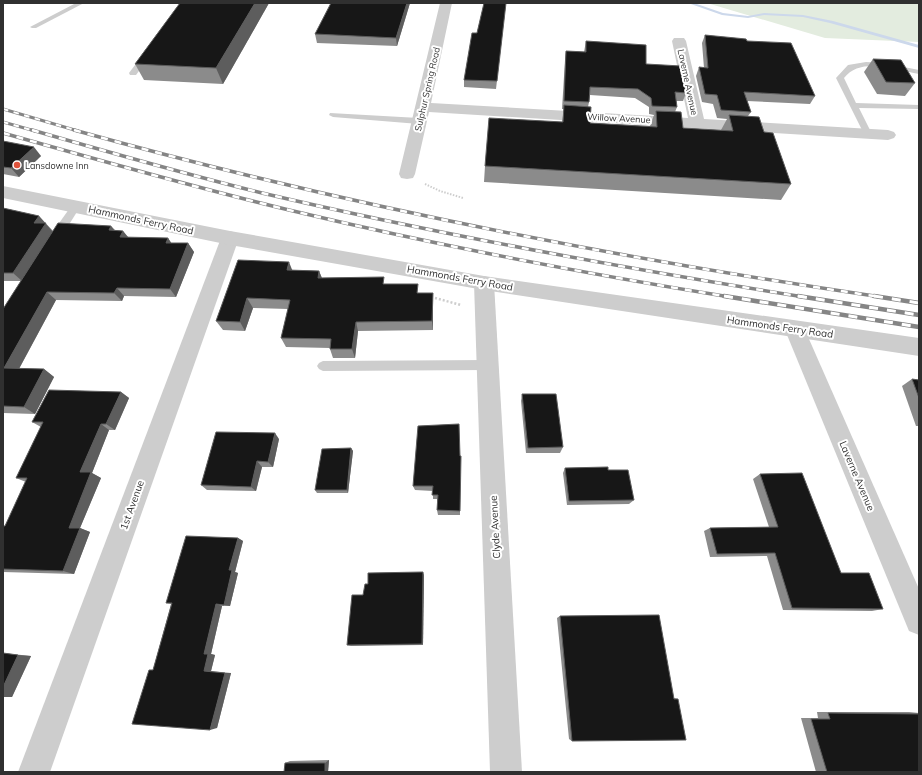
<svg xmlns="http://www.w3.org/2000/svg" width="922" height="775" font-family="Mulish,sans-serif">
<rect width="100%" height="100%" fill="#fff"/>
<!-- green -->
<polygon fill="#e3ecdf" points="707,3 919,3 919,42 825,38"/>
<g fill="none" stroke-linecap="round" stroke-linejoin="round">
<!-- stream -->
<polygon fill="#ccd8eb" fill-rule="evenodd" points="688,3 694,3 723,13 748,16 764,13 803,15 833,21 919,45 919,48 830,23 803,17 764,15 748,18 722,15"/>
<!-- path-far1 -->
<polyline stroke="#cdcdcd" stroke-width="2" stroke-dasharray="1.5 1.5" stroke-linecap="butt" points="425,184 440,191 463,198"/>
<!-- path -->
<polyline stroke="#cdcdcd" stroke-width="2.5" stroke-dasharray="2 2" stroke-linecap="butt" points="435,298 461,305"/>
<!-- service -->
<g fill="#cdcdcd" fill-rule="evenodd">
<polygon points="76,3 84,3 36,28 32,28 30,27"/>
<polygon points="144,53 150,53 151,55 136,75 130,75 129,73"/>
<path d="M866,62L884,63L919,70V74C896,70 861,56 844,78L856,103L919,105V109L859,108L872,134L868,137L864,134L836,78L848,65Z"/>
<polygon points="330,113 419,118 423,121 419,124 333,117 329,115"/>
<polygon points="75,204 80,207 60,239 52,239 51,236 52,233 72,205"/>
<polygon points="488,360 492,362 494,365 492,368 488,370 323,371 319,369 317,366 319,363 323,361"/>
</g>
<!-- minor -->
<g fill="#cdcdcd" fill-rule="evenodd">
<polygon points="440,3 452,3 431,103 688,118 672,41 674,38 684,38 686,41 704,119 888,130 894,132 896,135 894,138 888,140 429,112 415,174 413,178 407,179 401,178 399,174"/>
<polygon points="230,231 236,233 239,238 50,772 18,772 221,238 224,233"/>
<polygon points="484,276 491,278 494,283 522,772 490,772 474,283 477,278"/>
<polygon points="795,322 802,324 805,330 919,589 919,635 909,631 785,330 788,324"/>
</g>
<!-- tertiary -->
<polygon fill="#cdcdcd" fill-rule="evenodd" points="3,186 230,231 484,276 919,338 919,356 484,290 230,245 3,198"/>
<defs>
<g id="rail-far2">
<polyline points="3,109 78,131"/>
<polyline points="3,122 35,131"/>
</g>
<g id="rail-far1">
<path d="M32,130C108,152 185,174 262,193C441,235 623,268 804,297"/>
<path d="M74,130C339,204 609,257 881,297"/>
<path d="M3,133C98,160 193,187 289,210C435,245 582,273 730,297"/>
</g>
<g id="rail">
<polyline points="724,296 919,327"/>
<polyline points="798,296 919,315"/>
<polyline points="874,296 919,303"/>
</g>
</defs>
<!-- rail-far2 casing -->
<use href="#rail-far2" stroke="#858585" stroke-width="3"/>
<!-- rail-far1 casing -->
<use href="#rail-far1" stroke="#858585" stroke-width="3.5"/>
<!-- rail casing -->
<use href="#rail" stroke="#858585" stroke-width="4.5"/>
<!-- rail-far2 -->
<use href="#rail-far2" stroke="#fff" stroke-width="2" stroke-dasharray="5.5" stroke-linecap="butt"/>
<!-- rail-far1 -->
<use href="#rail-far1" stroke="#fff" stroke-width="2.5" stroke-dasharray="7" stroke-linecap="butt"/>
<!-- rail -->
<use href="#rail" stroke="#fff" stroke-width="3" stroke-dasharray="9" stroke-linecap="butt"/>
</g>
<!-- wall -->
<g fill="#8b8b8b" fill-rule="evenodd">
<polygon points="180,3 269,3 223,84 144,80 135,64"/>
<polygon points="410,3 397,46 317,43 315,34"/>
<polygon points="484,3 506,3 496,89 464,87 464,80 477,33"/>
<path d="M705,35L747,41L815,96L810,104L747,101L751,112L748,116L764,132L791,184L781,200L484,182L485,166L562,122L564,109H562L565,60L566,51L584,52L586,41L646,64L686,93L683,101H676L677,107L675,112L683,128L721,130L727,119L717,118L713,104L702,102L696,76L699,67L704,68L702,43ZM590,95L635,98L649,107V114L654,115L650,126L590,123L588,107L589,102Z"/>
<polygon points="873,59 915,83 905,96 877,94 864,72"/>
<polygon points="3,141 41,156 19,177 3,174"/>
<polygon points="3,208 39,216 53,231 111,226 115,230 123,231 129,238 168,238 171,243 188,243 194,252 176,297 124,296 122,301 56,300 19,369 44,369 54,377 35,414 3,413 3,309 21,281 3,281"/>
<polygon points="238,260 293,270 319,271 322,278 385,284 419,293 433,293 433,330 358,331 355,358 333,358 330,349 330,348 286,347 281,338 288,309 253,308 245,331 223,330 216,321"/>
<polygon points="912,379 919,380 919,426 916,426 902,386"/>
<polygon points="121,392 129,398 115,430 109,430 92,473 101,478 80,528 90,532 74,574 3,572 3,526 5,526 26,482 16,478 41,427 32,422"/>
<polygon points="522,394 563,447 560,453 526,453 521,401"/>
<polygon points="279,439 273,467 262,467 256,491 207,490 201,485"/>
<polygon points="351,448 353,451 348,493 317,493 315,490"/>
<polygon points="460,456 460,515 438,515 437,510 437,499 433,499 433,491 415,490 413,486"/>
<polygon points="565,468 634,500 629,504 567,505 563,473"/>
<polygon points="760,474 841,573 883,609 872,611 783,610 767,556 710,557 704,531 710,528 769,527 753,479"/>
<polygon points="238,538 243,541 235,572 238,573 230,606 222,606 211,654 215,655 211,671 231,673 217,728 153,670 171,604 166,603"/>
<polygon points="424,575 423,645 351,646 347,645"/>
<polygon points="560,616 674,698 678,699 572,741 569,739 557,618"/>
<polygon points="3,653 31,656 12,697 3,697"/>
<polygon points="817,712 909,712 919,713 919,772 816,772 801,718 818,718"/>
<polygon points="329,760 328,772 285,763 290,761"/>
</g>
<!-- shaded-wall -->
<g fill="#5d5d5d">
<polygon points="255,3 269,3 223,84 216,68"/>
<polygon points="407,3 410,3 397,46 396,38"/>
<polygon points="34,147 41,156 19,177 11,168"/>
<polygon points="39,216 53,232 22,281 13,273 34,223"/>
<polygon points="111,226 118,235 109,230"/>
<polygon points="123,231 130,240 120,237"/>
<polygon points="168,238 174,247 166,243"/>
<polygon points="188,243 194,252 176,297 170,289"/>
<polygon points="289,262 293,272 287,270"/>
<polygon points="319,271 323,281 318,278"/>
<polygon points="117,288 124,296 122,301 114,293"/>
<polygon points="47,292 56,300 15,376 4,368"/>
<polygon points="433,293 433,330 432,321"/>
<polygon points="247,298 253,308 245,331 240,322"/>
<polygon points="356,322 358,331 355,358 352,349"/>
<polygon points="44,369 54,377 35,414 24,407"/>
<polygon points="121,392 129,398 115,430 106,424"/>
<polygon points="101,424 109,430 92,473 101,478 80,528 90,532 74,574 63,571 69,528 80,472"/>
<polygon points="275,433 279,439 273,467 268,462"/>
<polygon points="351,448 353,451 348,493 347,490"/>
<polygon points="257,461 262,467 256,491 251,487"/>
<polygon points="238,538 243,541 235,572 238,573 230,606 224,605 229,570"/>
<polygon points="423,572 424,575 423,645 422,644"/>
<polygon points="216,604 222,606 211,654 215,655 211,671 204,671 204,654"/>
<polygon points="18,655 31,656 12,697 3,697 3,687"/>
<polygon points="225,673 231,673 217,728 210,730"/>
<polygon points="329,760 328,772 325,772 325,763"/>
</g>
<!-- building -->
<g fill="#171717" stroke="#5d5d5d">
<polygon points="180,3 255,3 216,68 135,64"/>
<polygon points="331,3 407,3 396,38 315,34"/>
<polygon points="484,3 506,3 497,81 464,80 472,33 477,33"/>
<polygon points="705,35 746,39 747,41 791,43 815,96 744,92 751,112 721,110 717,95 705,94 699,67 708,68"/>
<polygon points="586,41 646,45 646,64 681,66 686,93 675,92 677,107 652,106 651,98 638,89 590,87 589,102 564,101 566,51 586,52"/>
<polygon points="873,59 901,60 915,83 886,82"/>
<polygon points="564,105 591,107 590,123 657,127 656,111 681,112 683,128 733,131 729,115 759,117 764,132 773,133 791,184 485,166 489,118 563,122"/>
<polygon points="3,141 34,147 11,168 3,167"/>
<polygon points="3,208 39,216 34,223 46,223 13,273 3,273"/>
<polygon points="58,223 111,226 109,230 123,231 120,237 168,238 166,243 188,243 170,289 117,288 114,293 47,292 4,368 44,369 24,407 3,406 3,309"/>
<polygon points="238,260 289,262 287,270 319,271 318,278 384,277 383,284 418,284 417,293 433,293 432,321 356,322 352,349 330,349 331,339 281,338 290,300 247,298 240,322 216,321"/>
<polygon points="912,379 919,380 919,398"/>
<polygon points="49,390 121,392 106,424 101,424 80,472 91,472 69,528 80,528 63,571 3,569 3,526 5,526 27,478 16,478 43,422 32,422"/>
<polygon points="522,394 556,394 563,447 528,448"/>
<polygon points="459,424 460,456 461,456 460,511 437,510 438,495 432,495 433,486 413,486 418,426"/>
<polygon points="216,432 275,433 268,462 257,461 251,487 201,485"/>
<polygon points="351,448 347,490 315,490 322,449"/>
<polygon points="608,467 608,470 628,470 634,500 569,501 565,468"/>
<polygon points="802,473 841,573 869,573 883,609 792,608 775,553 717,554 710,528 778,527 760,474"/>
<polygon points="186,536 238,538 229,570 232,570 224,605 216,604 204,654 208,654 204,671 225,673 210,730 132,724 149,670 153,670 172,603 166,603"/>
<polygon points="423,572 422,644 347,645 352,595 363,595 365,584 368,584 368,573"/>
<polygon points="659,615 674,699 678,699 686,740 572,741 560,616"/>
<polygon points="3,653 18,655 3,687"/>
<polygon points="828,713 919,714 919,772 827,772 811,719 830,719"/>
<polygon points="285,763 325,763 325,772 284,772"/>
</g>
<!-- markers -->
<circle fill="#de523b" stroke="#fff" stroke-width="1.5" cx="17" cy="165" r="4"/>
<g text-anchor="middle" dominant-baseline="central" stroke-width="4" stroke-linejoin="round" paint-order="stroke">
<!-- far-street labels -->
<g font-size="9" fill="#303030" stroke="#fff">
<text transform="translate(688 82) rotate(78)">Laverne Avenue</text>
<text transform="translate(427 89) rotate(-77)">Sulphur Spring Road</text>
<text transform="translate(619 118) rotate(3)">Willow Avenue</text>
</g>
<!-- far-poi labels -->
<g font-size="9" fill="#303030" stroke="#fff" text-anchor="start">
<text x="25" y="165">Lansdowne Inn</text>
</g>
<!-- street labels -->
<g font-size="10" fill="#303030" stroke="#fff">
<text transform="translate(141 220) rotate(12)">Hammonds Ferry Road</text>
<text transform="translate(460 278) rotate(10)">Hammonds Ferry Road</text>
<text transform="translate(780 327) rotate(8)">Hammonds Ferry Road</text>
<text transform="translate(857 476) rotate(67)">Laverne Avenue</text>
<text transform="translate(132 505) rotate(-70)">1st Avenue</text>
<text transform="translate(495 527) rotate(-93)">Clyde Avenue</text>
</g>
</g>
<!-- border -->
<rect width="922" height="775" fill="none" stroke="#303030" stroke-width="8"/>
</svg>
